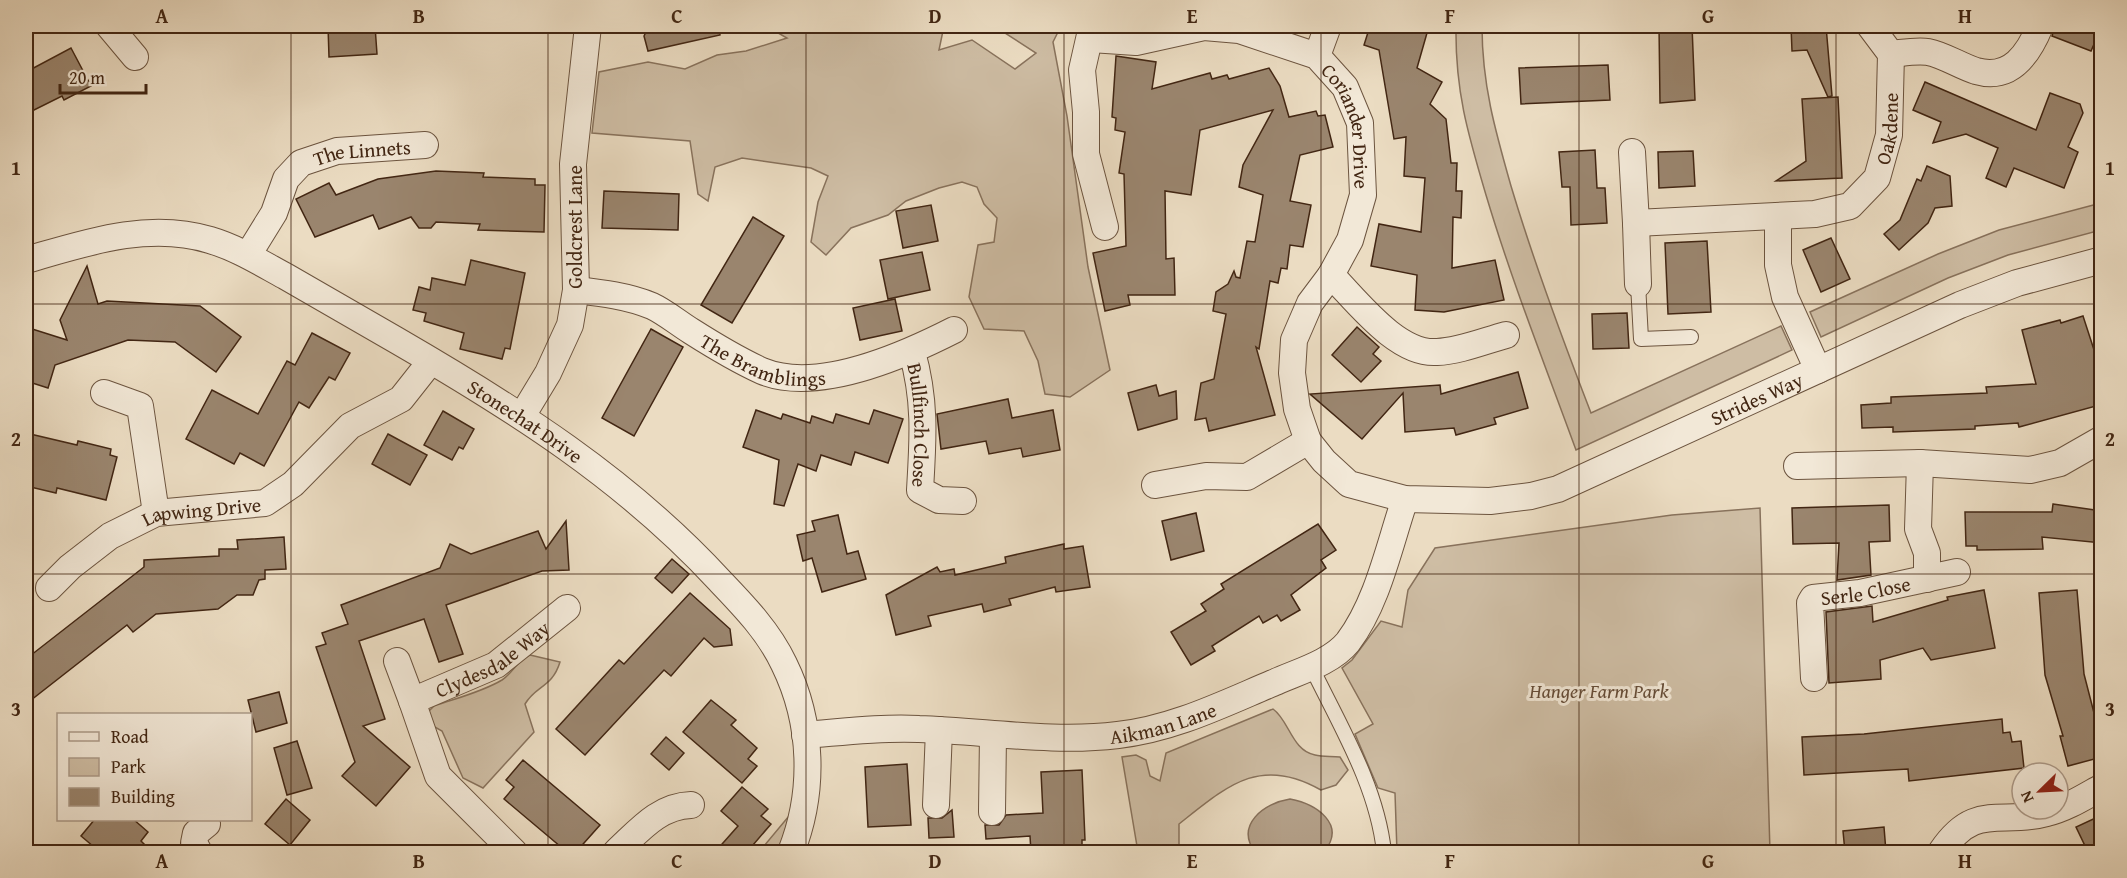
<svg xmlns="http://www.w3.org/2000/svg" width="2127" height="878" font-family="'Gentium Book Plus',serif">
<rect width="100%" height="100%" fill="#ebdcc2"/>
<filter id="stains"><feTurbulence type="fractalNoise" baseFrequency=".00333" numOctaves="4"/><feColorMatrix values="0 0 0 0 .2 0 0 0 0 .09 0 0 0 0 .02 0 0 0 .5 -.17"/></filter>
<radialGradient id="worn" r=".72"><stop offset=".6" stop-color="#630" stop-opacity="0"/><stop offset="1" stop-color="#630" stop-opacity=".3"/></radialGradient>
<!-- green -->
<g fill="#cebda4" stroke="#88725c" stroke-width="1.5">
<polygon points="766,26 944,26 939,50 972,40 1015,69 1036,53 994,26 1061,26 1053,42 1067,116 1088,267 1110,370 1070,397 1045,394 1038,361 1024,331 984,329 969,297 978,245 994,242 997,218 984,204 977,187 962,182 939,188 906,201 888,215 851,228 826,255 811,242 818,202 828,176 811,168 742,158 715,167 708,201 698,194 690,141 592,133 599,72 648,62 685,69 717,55 746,51 787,38"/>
<path d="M1456,26H1482C1482,84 1495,130 1511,186C1534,263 1562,338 1591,413L1781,326L1792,350L1576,450C1545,365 1512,282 1486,195C1468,134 1455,91 1456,26Z"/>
<polygon points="2101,203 2101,230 2008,255 1948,278 1821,337 1810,312 1938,254 1999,230"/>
<polygon points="1760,508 1770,852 1397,852 1395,793 1378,788 1355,734 1373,724 1342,668 1352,660 1381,621 1402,627 1408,590 1435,548 1672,515"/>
<path d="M530,655L560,662C552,688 536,685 525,704L534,732L483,788L463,778L442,731L433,726L428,712L434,706C457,698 482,692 502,680C513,673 518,659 530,655Z"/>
<path d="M1273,709C1289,720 1292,751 1315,755C1323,757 1331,756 1340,757L1348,770L1336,785L1321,790C1260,755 1227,786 1179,824V852H1138L1122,757L1136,755L1146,760L1150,776L1160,781L1166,753Z"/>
<polygon points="789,816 779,852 759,852"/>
</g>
<!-- water -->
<path fill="#b29e86" stroke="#856e58" stroke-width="1.5" d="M1290,799C1316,804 1347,824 1324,852H1255C1235,825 1264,803 1290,799Z"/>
<!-- building -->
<g fill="#9a856e" stroke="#422613" stroke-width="1.5">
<polygon points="328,26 375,26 377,54 329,57"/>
<polygon points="649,26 719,26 720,35 648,51 644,36"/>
<polygon points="1370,26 1429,26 1417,68 1442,82 1430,104 1446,119 1451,163 1457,163 1456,191 1462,191 1461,218 1453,217 1452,268 1495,260 1504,300 1444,312 1415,310 1417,275 1371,266 1379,224 1421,232 1425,178 1404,176 1406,137 1394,139 1379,50 1364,45"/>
<polygon points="1659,26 1692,26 1695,100 1660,103"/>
<polygon points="1791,26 1826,26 1832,96 1828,97 1807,50 1792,51"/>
<polygon points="2055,26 2102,26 2091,51 2052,36"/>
<polygon points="71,48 91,86 64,100 62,96 26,114 26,72"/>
<polygon points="1116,56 1156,62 1152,89 1210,73 1212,79 1227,75 1229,79 1269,68 1280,86 1289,117 1316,111 1318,116 1325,115 1333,147 1300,155 1290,201 1311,205 1303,247 1290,245 1287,269 1281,268 1278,283 1270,281 1259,349 1256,347 1275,415 1209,431 1206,418 1195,420 1201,383 1214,379 1226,314 1213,311 1216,292 1228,284 1234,271 1236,277 1240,278 1247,241 1255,242 1263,195 1239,187 1243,165 1273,110 1200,130 1191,195 1165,191 1166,259 1174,258 1175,295 1128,295 1130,305 1105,311 1093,253 1126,246 1124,174 1119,173 1125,132 1115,130 1116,118 1112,117"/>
<polygon points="1608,65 1610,100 1521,104 1519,68"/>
<polygon points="1925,82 2036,130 2050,93 2080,104 2083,113 2068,147 2078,152 2064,188 2014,168 2006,187 1986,178 1998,148 1966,134 1933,143 1941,122 1913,110"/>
<polygon points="1838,97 1842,178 1776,181 1806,161 1802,99"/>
<polygon points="1595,150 1597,188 1605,188 1607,223 1571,225 1570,187 1562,187 1559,152"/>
<polygon points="1693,151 1695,186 1659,188 1658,152"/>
<polygon points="1927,166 1950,176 1952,206 1935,208 1928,223 1899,250 1884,234 1900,220 1917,179 1921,181"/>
<polygon points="436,171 484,173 483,177 535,179 535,185 545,185 544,232 478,230 480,224 436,222 431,228 419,228 411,217 379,229 373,215 315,237 296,199 329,183 336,195 378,179"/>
<polygon points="604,191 679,194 678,230 602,228"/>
<polygon points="931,205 938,241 903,248 896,211"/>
<polygon points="753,217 784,236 732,323 701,305"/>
<polygon points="1831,238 1850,279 1821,292 1803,250"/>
<polygon points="1707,241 1711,312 1668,314 1665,243"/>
<polygon points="922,252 930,290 888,299 880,260"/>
<polygon points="471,260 525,273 510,349 505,348 502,359 460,349 464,333 424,321 426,313 413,310 419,287 430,290 432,278 465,285"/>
<polygon points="87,266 98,304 107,301 200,306 241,337 216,372 175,342 128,340 55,365 48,388 26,381 26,327 67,340 60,320"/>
<polygon points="895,299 902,331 860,340 853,308"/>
<polygon points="1627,313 1629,348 1593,349 1592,314"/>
<polygon points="2083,316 2096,356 2102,354 2102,398 2095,400 2096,406 2019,427 2018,423 1975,426 1975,429 1893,432 1893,427 1862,428 1861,405 1891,403 1891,397 1987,393 1986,387 2036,384 2022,330 2060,320 2061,323"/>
<polygon points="1357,327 1379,347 1373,354 1381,361 1361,382 1332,355"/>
<polygon points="651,329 683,347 634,436 602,418"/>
<polygon points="312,333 350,353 335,380 329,377 309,408 299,402 264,466 240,453 234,464 186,439 212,390 258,414 287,361 295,365"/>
<polygon points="1518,372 1528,408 1494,418 1496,424 1456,435 1454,428 1405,432 1403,393 1362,439 1310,394 1440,385 1441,394"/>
<polygon points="1156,385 1159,396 1176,391 1177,419 1138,430 1128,393"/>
<polygon points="1008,399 1012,418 1053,410 1060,450 1023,457 1021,448 989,454 986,441 941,449 937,414"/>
<polygon points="756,410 781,419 783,414 810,423 812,416 833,423 836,414 869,424 874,410 903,419 888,463 855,452 851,465 821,455 816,471 798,464 784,506 774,504 779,460 743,447"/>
<polygon points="443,411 474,429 463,449 459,447 452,460 424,445"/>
<polygon points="26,433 77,445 78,441 111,449 110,455 117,457 106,500 57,488 56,493 26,486"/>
<polygon points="388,434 427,455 410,485 372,464"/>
<polygon points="2053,504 2102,511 2102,543 2042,537 2043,549 1977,550 1977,546 1966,546 1965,512 2052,512"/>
<polygon points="1889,505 1890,541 1869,542 1871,575 1837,580 1839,543 1793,544 1792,508"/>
<polygon points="1196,513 1204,551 1171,560 1162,521"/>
<polygon points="838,515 847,554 858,551 866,579 822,592 812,558 803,561 797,535 815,531 812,521"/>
<polygon points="566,521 569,570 542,571 446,605 463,654 439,662 424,619 359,641 385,719 363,726 410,767 376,806 342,776 355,762 316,647 326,644 322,633 348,624 341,605 440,568 450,544 471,554 538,531 546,549"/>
<polygon points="1318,524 1336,550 1321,560 1326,568 1291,595 1300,610 1281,621 1277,615 1263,623 1259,616 1212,646 1215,651 1191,665 1171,632 1206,611 1201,604 1224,589 1221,584"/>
<polygon points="284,537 286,569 265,570 265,579 259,580 253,595 237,595 218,609 156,614 133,632 127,625 26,704 26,659 144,567 144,560 219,556 219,549 238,549 237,540"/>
<polygon points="1064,544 1064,549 1083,546 1090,587 1056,592 1055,587 1009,599 1011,605 984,612 982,604 928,616 931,626 896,635 886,595 937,567 940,572 954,569 955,575 1006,563 1005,557"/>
<polygon points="672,559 689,574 672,593 655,578"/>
<polygon points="1984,590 1995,648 1931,660 1923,648 1880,660 1881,679 1829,683 1826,612 1872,606 1873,622 1948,600 1947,597"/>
<polygon points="2077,590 2084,674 2102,744 2102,757 2068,766 2060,736 2063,736 2045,675 2039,593"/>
<polygon points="690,593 730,629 732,645 714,647 704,638 671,676 664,670 585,755 556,729 619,660 624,664"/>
<polygon points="279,692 287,723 256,732 248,700"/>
<polygon points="711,700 736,720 731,725 757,748 748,759 757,766 742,783 683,732"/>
<polygon points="2002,719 2003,733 2010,732 2012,742 2021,741 2024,768 1909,781 1908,769 1804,775 1802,737 1864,734"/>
<polygon points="666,737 684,753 669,770 651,754"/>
<polygon points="297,741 312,788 287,795 274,748"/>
<polygon points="523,760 600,825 576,852 567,852 504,799 514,787 506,780"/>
<polygon points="907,764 911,825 868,827 865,767"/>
<polygon points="1082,770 1085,840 1082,840 1082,852 1031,852 1030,836 986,839 985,825 999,825 1006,815 1043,813 1041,772"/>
<polygon points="742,787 768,809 761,816 771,824 747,852 715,852 738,826 721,811"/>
<polygon points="286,799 310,820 290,845 265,824"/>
<polygon points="952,810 954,837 929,838 928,818 942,818"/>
<polygon points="2102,815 2102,852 2088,852 2076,827"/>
<polygon points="95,819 133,819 148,832 141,841 152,852 100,852 81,836"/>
<polygon points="1884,827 1886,852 1845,852 1843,831"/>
</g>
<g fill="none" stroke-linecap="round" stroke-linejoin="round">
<defs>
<g id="service">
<polyline points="1638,284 1641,339 1691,337"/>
<path d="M1311,666C1340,726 1377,786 1384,852"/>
</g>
<g id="minor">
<polyline points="109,26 135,57"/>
<polyline points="1092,26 1082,70 1086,112 1086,154 1105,227"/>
<path id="s1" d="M1091,39L1136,42L1204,27L1239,30L1317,56L1345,87L1360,123L1363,195L1350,240L1331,275L1310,303L1294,340L1292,373L1297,409L1308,441L1324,461L1349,484L1405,499L1490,501L1531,496L1558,489L1960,305L2017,283L2102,260"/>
<path d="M1891,54C1902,53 1917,50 1928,52C1944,55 1960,66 1976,71C2011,81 2029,53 2040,26"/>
<polyline points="1317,56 1328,26"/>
<path id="s2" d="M1632,152L1636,223L1815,214L1850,206L1877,178L1889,135L1891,54L1870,26"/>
<polyline points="1778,216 1778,265 1785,297 1818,370"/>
<polyline points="1636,223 1638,284"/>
<path id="s3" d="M248,255L274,213L286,179L301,163L337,151L425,145"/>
<path id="s4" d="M26,260C85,243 148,221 210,240C237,248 261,263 285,276C322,297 359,319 396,340C515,409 626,479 720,581C744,606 769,632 784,664C813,723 815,792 791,852"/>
<path d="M1331,275C1357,301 1397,355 1437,352C1460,351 1484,341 1506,335"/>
<path id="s5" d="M576,290C602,293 628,296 652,306C665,312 678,323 691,331C713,345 738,360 762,371C818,394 905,355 954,330"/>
<path id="s6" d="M912,352C926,401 923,440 920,490L939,500L963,501"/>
<polyline points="104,393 140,406 156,513"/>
<polyline points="522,416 548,373 570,325 576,290 573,164 588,26"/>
<polyline points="1920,463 1918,529 1927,553 1927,579"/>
<polyline points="1797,466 1920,463 2030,470 2060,463 2102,439"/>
<polyline points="1155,485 1206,476 1247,477 1308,441"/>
<path id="s7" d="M49,588L70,567L110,536L156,513L265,503L293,484L350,426L401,399L431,361"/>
<polyline points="397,661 412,701"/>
<path id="s8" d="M1814,678L1810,603L1813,598L1860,593L1957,572"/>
<path id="s9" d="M805,735C843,732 881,727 919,729C985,731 1052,743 1118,735C1173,729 1223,704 1273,683C1297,672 1331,663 1348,642C1378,602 1389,546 1405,499"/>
<polyline points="936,805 939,730"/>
<polyline points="992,812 993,735"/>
<polyline points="199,852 194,843 196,833 207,824"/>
<path id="s10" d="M514,852L438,776L412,701L496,665L567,608"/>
<path d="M616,852C638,832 658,806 691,805"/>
<path d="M1941,852C1975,801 2000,826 2047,813C2067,808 2084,797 2102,787"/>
</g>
</defs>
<!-- service casing -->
<use href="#service" stroke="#6c543f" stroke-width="16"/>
<!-- minor casing -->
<use href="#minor" stroke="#6c543f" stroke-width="28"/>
<!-- service -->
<use href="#service" stroke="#f2e8d7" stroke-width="14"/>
<!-- minor -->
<use href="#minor" stroke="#f2e8d7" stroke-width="26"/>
</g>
<!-- grid -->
<path fill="none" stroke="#422613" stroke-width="1.5" stroke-opacity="0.55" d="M291,26V852M548,26V852M806,26V852M1064,26V852M1321,26V852M1579,26V852M1836,26V852M26,304H2102M26,574H2102"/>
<g text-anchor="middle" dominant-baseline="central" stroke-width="6" stroke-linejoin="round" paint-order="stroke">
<!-- street labels -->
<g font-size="20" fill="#422613" stroke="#f2e8d7">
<text stroke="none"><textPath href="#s1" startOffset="312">Coriander Drive</textPath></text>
<text stroke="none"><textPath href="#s2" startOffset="376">Oakdene</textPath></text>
<text stroke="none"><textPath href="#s3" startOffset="170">The Linnets</textPath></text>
<text transform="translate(574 227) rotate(-90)">Goldcrest Lane</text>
<text stroke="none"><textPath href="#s5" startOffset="204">The Bramblings</textPath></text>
<text stroke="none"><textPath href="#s1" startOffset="1140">Strides Way</textPath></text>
<text stroke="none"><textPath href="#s4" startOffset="552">Stonechat Drive</textPath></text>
<text stroke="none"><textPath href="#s6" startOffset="74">Bullfinch Close</textPath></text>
<text stroke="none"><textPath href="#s7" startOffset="177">Lapwing Drive</textPath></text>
<text stroke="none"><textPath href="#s8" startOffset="134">Serle Close</textPath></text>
<text stroke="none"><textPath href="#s10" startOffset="278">Clydesdale Way</textPath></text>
<text stroke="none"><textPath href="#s9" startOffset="360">Aikman Lane</textPath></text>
</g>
<!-- park labels -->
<g font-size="20" font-style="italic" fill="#654c37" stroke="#f2e8d7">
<text x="1599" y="690">Hanger Farm Park</text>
</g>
</g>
<!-- margin -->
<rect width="2127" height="878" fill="none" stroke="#ebdcc2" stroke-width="66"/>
<!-- legend -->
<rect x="57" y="713" width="195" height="108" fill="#f2e8d7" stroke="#ac9a89" stroke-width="1.5"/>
<rect x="69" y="732" width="30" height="9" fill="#f2e8d7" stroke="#ac9a89" stroke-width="1.5"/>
<text x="111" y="743" font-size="18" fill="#422613">Road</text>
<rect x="69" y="758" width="30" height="18" fill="#cebda4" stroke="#ac9a89" stroke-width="1.5"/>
<text x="111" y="773" font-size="18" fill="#422613">Park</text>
<rect x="69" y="788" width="30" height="18" fill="#9a856e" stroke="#ac9a89" stroke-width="1.5"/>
<text x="111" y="803" font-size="18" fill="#422613">Building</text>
<!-- north arrow -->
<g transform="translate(2040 791) rotate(246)"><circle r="28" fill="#f2e8d7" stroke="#ac9a89" stroke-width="1.5"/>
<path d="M0-4.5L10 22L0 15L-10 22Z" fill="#8f2418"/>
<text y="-9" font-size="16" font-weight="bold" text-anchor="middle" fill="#422613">N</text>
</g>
<!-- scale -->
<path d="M60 84v9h86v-9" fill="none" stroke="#422613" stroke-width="3"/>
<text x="69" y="84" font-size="18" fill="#422613" stroke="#f2e8d7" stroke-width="4.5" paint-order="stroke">20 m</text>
<rect x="33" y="33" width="2061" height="812" fill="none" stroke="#422613" stroke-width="2"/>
<g font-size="20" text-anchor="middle" font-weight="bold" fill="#422613">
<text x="162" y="23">A</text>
<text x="419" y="23">B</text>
<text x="677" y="23">C</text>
<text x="935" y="23">D</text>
<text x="1192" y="23">E</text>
<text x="1450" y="23">F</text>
<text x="1708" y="23">G</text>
<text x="1965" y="23">H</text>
<text x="16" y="175">1</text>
<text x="2110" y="175">1</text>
<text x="16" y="446">2</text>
<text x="2110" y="446">2</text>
<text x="16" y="716">3</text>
<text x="2110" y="716">3</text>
<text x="162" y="868">A</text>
<text x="419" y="868">B</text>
<text x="677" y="868">C</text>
<text x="935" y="868">D</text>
<text x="1192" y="868">E</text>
<text x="1450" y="868">F</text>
<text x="1708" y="868">G</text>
<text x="1965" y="868">H</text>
</g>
<rect width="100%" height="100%" filter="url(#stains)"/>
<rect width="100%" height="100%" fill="url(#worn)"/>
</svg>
